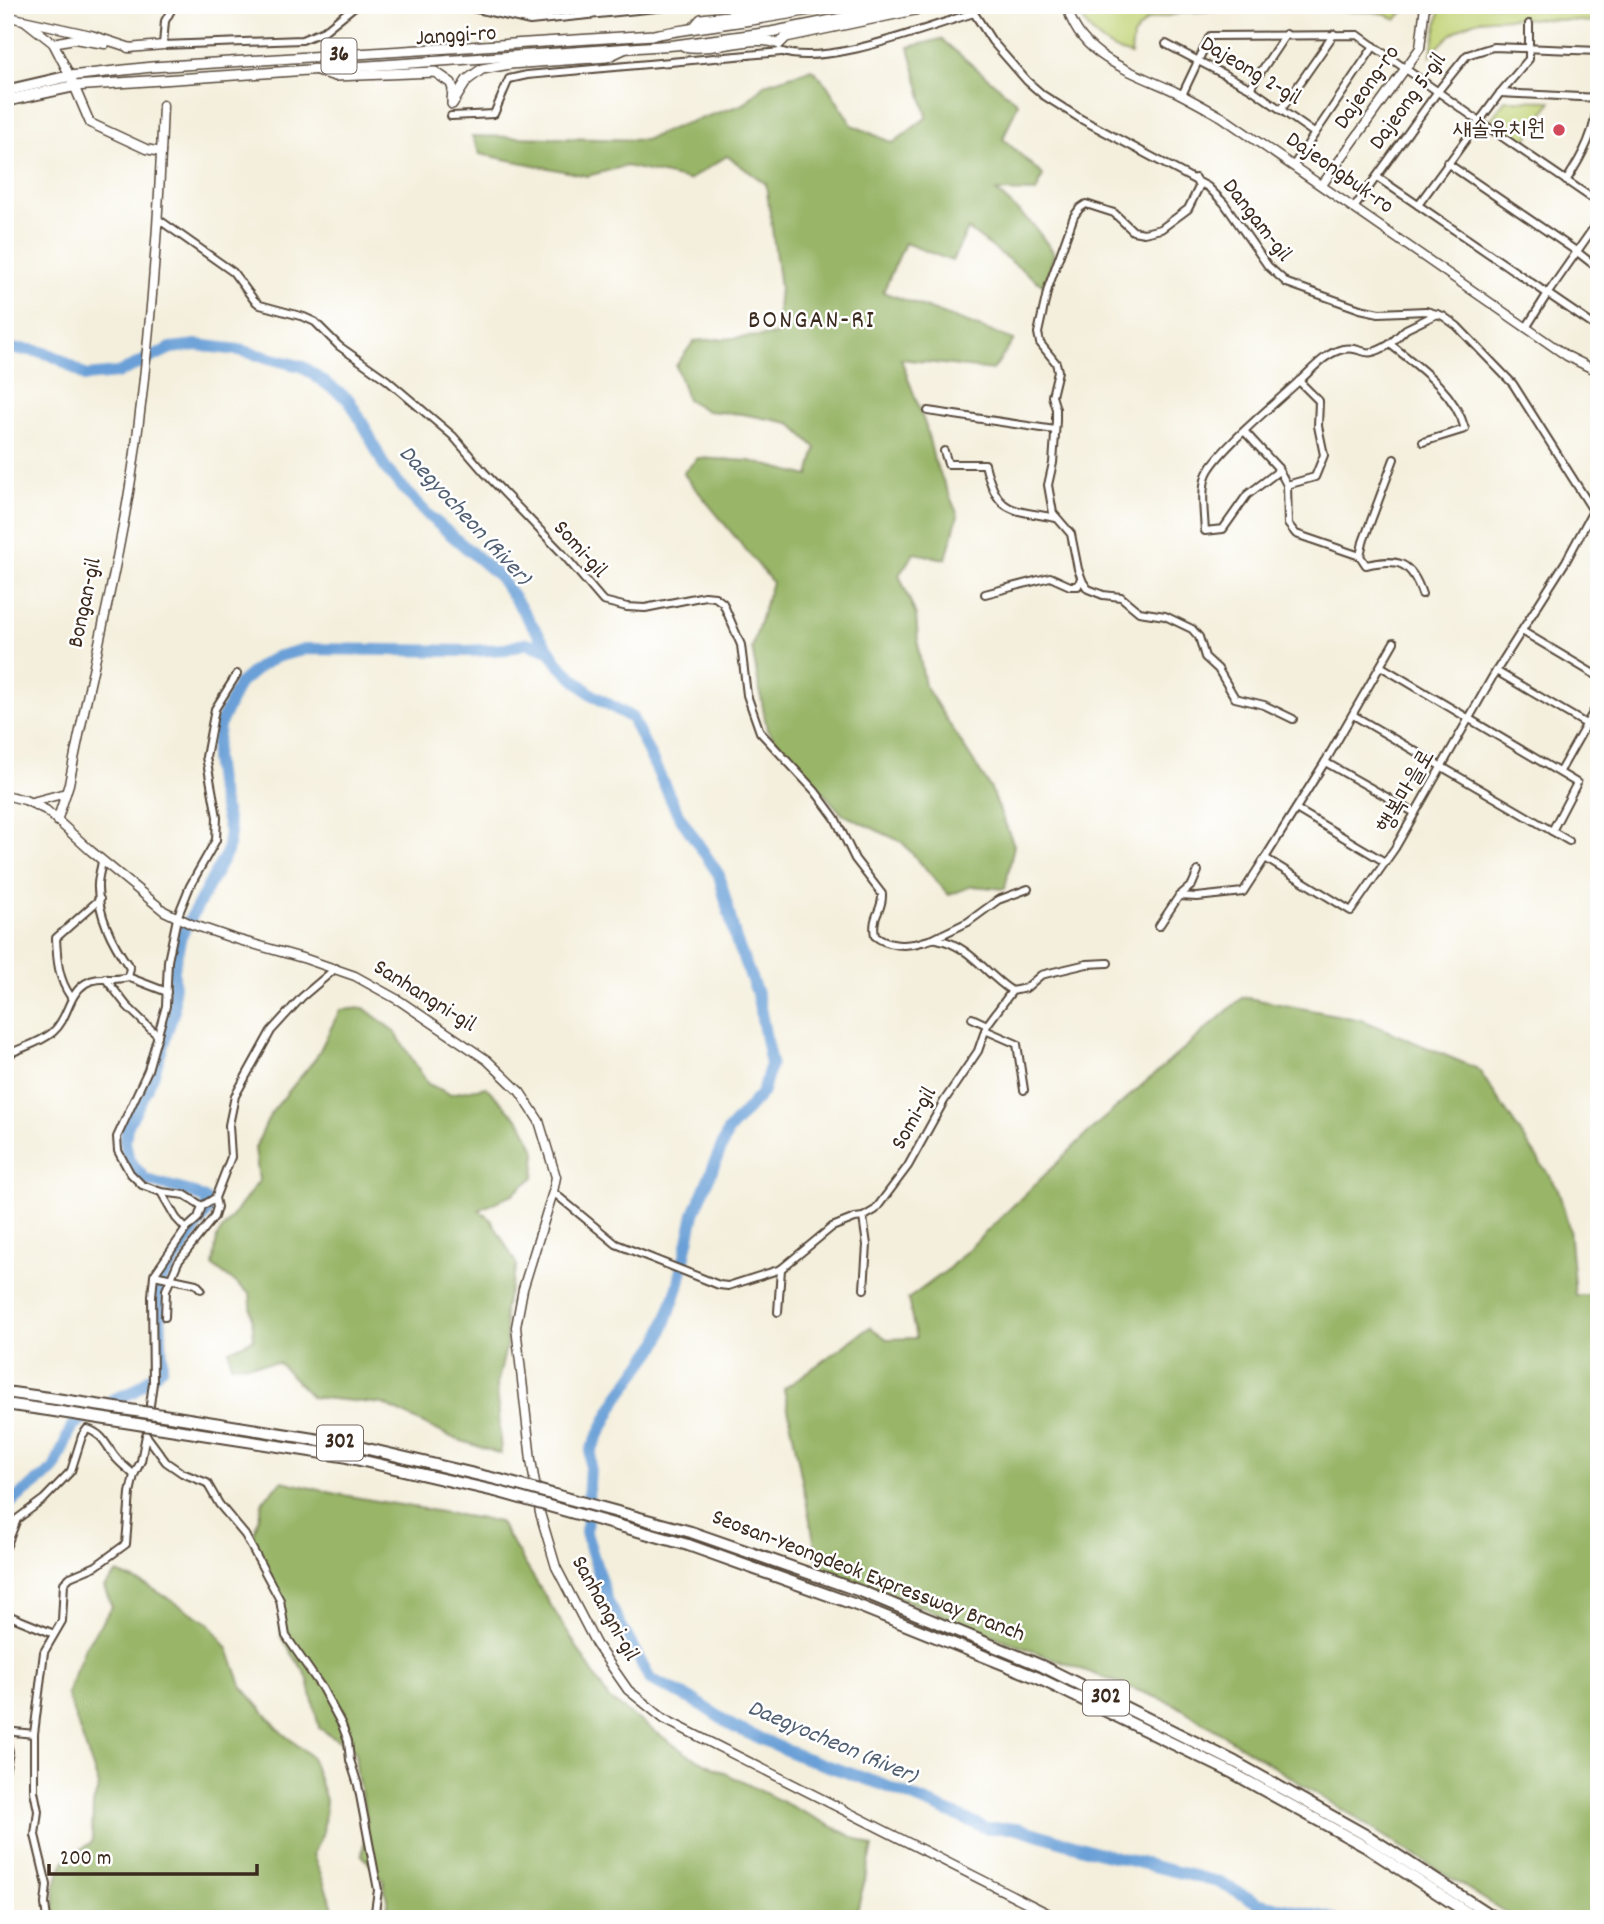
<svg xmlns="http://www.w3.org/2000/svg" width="1604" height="1924" font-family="Dekko,'Poor Story',sans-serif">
<rect width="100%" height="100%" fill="#fff"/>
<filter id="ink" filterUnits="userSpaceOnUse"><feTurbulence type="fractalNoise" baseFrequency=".0143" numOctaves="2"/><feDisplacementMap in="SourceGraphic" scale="14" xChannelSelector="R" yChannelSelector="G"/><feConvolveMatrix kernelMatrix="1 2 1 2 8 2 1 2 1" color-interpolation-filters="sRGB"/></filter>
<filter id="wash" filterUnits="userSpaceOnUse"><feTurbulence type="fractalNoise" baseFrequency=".00686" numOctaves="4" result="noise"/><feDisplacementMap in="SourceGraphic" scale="28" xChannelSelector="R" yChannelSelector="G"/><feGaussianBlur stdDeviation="1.57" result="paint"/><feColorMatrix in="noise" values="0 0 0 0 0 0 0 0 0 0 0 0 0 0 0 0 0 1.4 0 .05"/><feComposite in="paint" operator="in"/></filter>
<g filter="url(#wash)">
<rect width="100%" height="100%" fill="#f4efdc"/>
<!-- green -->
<g fill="#c1d376" stroke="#7e7e4a" stroke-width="2">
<path d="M1079,5H1409L1396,20L1386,14L1372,12L1246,9L1188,12L1147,20L1133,36L1131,55C1106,49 1083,31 1079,5Z"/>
<path d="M1441,5H1599V22C1573,21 1493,14 1473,22C1455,29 1444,40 1431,55Z"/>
<polygon points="1505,100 1551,101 1524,143 1493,123 1492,118"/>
</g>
<!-- forest -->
<g fill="#98b567" stroke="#6a7042" stroke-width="2">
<polygon points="941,39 1018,103 1003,139 1043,175 1036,192 996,191 1033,225 1054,253 1045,287 968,229 952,261 905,243 883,292 1014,340 993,370 901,359 926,427 934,460 958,515 946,559 914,553 899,575 916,615 919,653 925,686 991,789 1014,845 1005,889 972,886 949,895 902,842 842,814 767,730 752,648 772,582 683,473 698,458 750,461 809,476 816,448 790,423 742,414 707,411 687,399 676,366 694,341 776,335 780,287 766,184 727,156 689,180 626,166 587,176 480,154 472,136 645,140 681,125 744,104 765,84 812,69 827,85 852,125 893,143 927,117 909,47"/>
<polygon points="1243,997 1362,1020 1478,1069 1558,1189 1569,1228 1575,1295 1599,1295 1599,1919 1516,1919 1174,1704 1014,1644 819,1566 784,1389 870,1327 887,1339 916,1338 908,1299 946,1271 1094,1127"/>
<polygon points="364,1008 395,1032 428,1084 450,1094 486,1087 522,1123 536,1152 534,1177 513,1194 479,1210 492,1221 517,1265 504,1309 507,1343 497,1385 501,1454 453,1438 383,1404 312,1397 279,1363 231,1365 229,1350 254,1339 250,1294 213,1266 217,1237 259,1181 255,1148 271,1113 316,1058 340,1010"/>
<polygon points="282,1481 337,1494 499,1522 609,1699 687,1754 873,1847 855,1919 448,1919 433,1915 427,1919 391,1919 383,1880 362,1855 367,1819 357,1775 355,1751 319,1728 307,1676 281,1637 283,1601 253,1538 263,1501"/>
<polygon points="117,1573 148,1586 210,1624 228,1649 242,1687 282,1733 311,1756 326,1800 323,1833 313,1854 332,1905 334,1919 54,1919 55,1884 64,1861 92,1842 93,1804 99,1786 67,1694 85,1647 112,1607 104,1587"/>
</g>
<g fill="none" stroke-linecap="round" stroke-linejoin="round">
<!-- river -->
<g stroke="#6aa0d7" stroke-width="12">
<path d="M5,349C42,348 56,354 85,376L118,373L171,348L197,345L239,350L303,367L349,400L367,431L385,468L428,515L500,577L560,666L591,694L632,718L678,814L719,875L736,940L757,993L771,1064L762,1093L728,1131L694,1214L678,1287L659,1341L617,1399L591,1450L586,1533L607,1600L650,1679L697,1702L734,1727L802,1757L881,1784L987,1828H1017L1100,1853L1218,1882L1260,1904L1333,1919"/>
<polyline points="5,1507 54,1469 72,1426 114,1399 133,1392 162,1368 159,1284 208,1210 206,1200 191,1192 146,1180 129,1161 125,1142 127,1127 153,1076 174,1010 174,967 181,936 227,852 230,832 218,783 215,757 219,726 239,684 260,666 276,657 305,649 469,651 506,649 526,643 550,651"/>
</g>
</g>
</g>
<g filter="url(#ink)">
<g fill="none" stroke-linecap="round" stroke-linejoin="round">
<defs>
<g id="street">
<polyline points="174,5 165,21 163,45 302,40 324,31 356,5"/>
<polyline points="459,5 530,21 686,5"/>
<polyline points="974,13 992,41 1027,81 1043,95 1081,119 1208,187 1224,203 1268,266 1287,283 1360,309 1379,313 1426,311 1443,316 1457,326 1513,384 1599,520"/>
<polyline points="1166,44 1250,88 1314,133"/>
<path d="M780,51C825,68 927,27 974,13"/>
<polyline points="1250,88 1286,34"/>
<polyline points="1500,93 1599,98"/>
<polyline points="1182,95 1210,36 1358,35 1479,121 1599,203"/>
<polyline points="1281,110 1334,34"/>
<polyline points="451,116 494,114 509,79 527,75 781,52"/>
<polyline points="1447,163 1576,251 1599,269"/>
<polyline points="1293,166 1374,46"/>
<polyline points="1377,177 1599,329"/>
<polyline points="1195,178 1199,187 1188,209 1161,229 1144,233 1133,231 1114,213 1086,204 1080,208 1074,216 1048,288 1038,333 1040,343 1056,363 1058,371 1052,396 1056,409 1056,421 1053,463 1048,485 1053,513 1071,534 1078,569 1083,582 1088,589 1103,595 1121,597 1139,612 1165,616 1192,629 1199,637 1205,657 1218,669 1235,698 1264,705 1293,719"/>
<path d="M1566,181C1583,155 1597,129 1597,98"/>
<polyline points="1418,205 1500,93 1529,59 1529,24"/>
<polyline points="1354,208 1438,91 1467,55 1493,47 1599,51"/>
<path d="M158,219L233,272L254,300L260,305L304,317L315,322L339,346L387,380L453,436L484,472L562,553L603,601L627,607L645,608L705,596L715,597L723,603L741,645L747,695L760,732L815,791L835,818L855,859L882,894C883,912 871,914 875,936C887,946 907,947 922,942C927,941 932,938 937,939C971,946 985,974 1012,991"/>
<polyline points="1526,328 1548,293 1599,220"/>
<polyline points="1390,344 1406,329 1437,314"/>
<path d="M1299,381C1312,370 1325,353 1343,349C1365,345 1361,362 1390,344C1419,367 1455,392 1465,429L1423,442"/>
<polyline points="928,411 1055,430"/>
<path d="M1245,432L1278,468L1276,473L1247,495L1223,529L1205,531C1204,513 1201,493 1206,476C1214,453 1278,401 1299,381L1319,401L1318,426L1324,455L1315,477L1287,485L1288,524L1296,534L1360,556"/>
<path d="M944,451L948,464H985C997,515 1011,509 1056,518"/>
<path d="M1394,459L1363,542L1360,556L1366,565C1398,558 1411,561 1422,594"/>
<polyline points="1278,468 1287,485"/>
<polyline points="985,594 1050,577 1070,586 1078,586 1081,578"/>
<polyline points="1522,631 1599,677"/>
<polyline points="1382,667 1577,783 1552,831"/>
<polyline points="1496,671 1586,724"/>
<polyline points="1353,715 1569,841"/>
<polyline points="1325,762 1415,813"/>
<polyline points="1560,771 1599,702"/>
<polyline points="1296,809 1385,862"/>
<polyline points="1265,858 1325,762 1394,642"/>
<path d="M102,861C101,869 97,880 98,889C99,918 114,946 130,968L128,977L167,992"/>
<polyline points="1179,896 1197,897 1243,892 1265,858 1351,911 1395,848 1493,676 1566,561 1593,511"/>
<polyline points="1159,926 1179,896 1192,885 1198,871"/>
<polyline points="935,938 968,922 998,900 1028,889"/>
<polyline points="105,978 127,1006 158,1036"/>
<path d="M71,997C58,979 57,959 56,938L100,899"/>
<polyline points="972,1018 987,1025"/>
<polyline points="985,1030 1017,1044 1024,1090"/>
<path d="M5,1056C21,1047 39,1044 53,1032C69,1018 67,995 86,983C100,975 113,982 128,977"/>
<polyline points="161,1192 176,1218 186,1229"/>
<polyline points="553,1192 616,1244 719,1285 728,1286 781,1269 832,1227 855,1218 863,1217 875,1210 908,1166 944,1101 978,1051 987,1025 1012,991 1026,988 1041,975 1049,973 1087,964 1108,963"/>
<polyline points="202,1206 185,1195 161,1192 142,1185 130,1173 118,1151 117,1137 148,1070 166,1006 168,961 177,918 190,886 216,840 217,817 206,757 215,709 237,674"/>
<polyline points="863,1217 867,1245 864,1289"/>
<polyline points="154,1275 196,1284 201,1289"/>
<polyline points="778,1312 781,1269"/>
<polyline points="165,1317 166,1290 178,1262 214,1217 217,1207 215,1198 231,1157 229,1125 235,1096 271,1031 302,997 336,968"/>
<polyline points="147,1427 153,1383 152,1296 154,1275 186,1229 198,1218 202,1206 215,1198"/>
<path d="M5,1550L17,1519L44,1499L71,1471L82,1436L87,1429C104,1434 106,1446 116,1458C121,1464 128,1469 134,1475L141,1461L146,1435L166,1462L182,1473L207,1483L219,1504L245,1535L280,1600L286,1636L322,1688L342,1725L348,1741L350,1760L358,1785L378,1890L374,1919"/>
<polyline points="5,1614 54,1634"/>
<polyline points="5,1731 9,1752 5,1772"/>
<polyline points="5,1731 34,1734"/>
<polyline points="47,1919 45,1904 47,1885 35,1835 38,1811 34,1791 34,1734 44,1652 62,1621 64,1583 70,1577 96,1566 126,1544 130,1493 134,1475"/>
</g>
<g id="secondary">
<path d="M1067,5C1077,56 1133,72 1174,91C1190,99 1206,108 1222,117L1567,356L1599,372"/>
<polyline points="5,16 91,35 131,48"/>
<polyline points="25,21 53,43 70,76 90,123 146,149 161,152"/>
<polyline points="53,43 74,39 105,44"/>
<polyline points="128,48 163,45"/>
<polyline points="1322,185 1420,48 1425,5"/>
<polyline points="5,795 25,800 46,810 91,851 164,911 191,924 232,938 306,959 355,976 400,1001 487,1060 520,1092 539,1121 556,1177 553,1192 523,1289 516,1327 531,1460 540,1513 556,1567 596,1644 628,1690 664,1719 1059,1919"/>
<polyline points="32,802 66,793"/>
<path d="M57,821L69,784C91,671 121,559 136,445C151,332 159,218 163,105"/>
</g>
<g id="primary">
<polyline points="778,5 782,8 797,5"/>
<polyline points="694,27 701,19 763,12 770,5"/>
<path d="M684,46C713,52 756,33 779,44L786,37L915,10L922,5"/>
<polyline points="314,69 335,76 435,72 451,83 453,89 452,101"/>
<path d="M70,76L152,67L654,35C714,24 774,19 833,5"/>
<polyline points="74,86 675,45 771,32 908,5"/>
<polyline points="452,104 467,80 482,69 510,64 607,57 624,49"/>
</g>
<g id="highway">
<polyline points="5,91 70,76"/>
<polyline points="5,101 74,86"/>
<polyline points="5,1392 49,1398"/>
<polyline points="5,1404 48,1410"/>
<polyline points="176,1417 351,1445 500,1480"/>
<polyline points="176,1430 342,1456 499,1492"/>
<polyline points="691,1532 863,1592 1042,1666 1235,1762 1369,1837 1496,1919"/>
<polyline points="688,1545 859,1606 1038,1678 1231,1772 1366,1847 1477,1919"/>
</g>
</defs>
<!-- street casing -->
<use href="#street" stroke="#57483a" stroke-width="10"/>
<!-- secondary casing -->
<use href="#secondary" stroke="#57483a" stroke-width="11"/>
<!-- primary casing -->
<use href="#primary" stroke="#57483a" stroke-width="12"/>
<!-- highway casing -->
<use href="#highway" stroke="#57483a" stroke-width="14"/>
<!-- street -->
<use href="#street" stroke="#fff" stroke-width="6"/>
<!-- secondary -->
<use href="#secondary" stroke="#fff" stroke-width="8"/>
<!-- primary -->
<use href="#primary" stroke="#fff" stroke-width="9"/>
<!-- highway -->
<use href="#highway" stroke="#fff" stroke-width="10"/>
<defs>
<g id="highway-bridge">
<polyline points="49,1398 176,1417"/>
<polyline points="48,1410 176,1430"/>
<polyline points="500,1480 691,1532"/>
<polyline points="499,1492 688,1545"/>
</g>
</defs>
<!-- highway-bridge casing -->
<use href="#highway-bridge" stroke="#57483a" stroke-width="14" stroke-linecap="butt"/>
<!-- highway-bridge -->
<use href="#highway-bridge" stroke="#fff" stroke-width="10"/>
</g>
</g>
<!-- markers -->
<circle fill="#d1495b" stroke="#fff" stroke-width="2.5" cx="1559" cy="130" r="7"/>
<g text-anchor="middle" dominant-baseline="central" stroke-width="5" stroke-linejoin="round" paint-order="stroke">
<!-- shield labels -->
<g fill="#fff" stroke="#766a62" stroke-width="2">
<rect x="321.5" y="38.5" width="35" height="35" rx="5"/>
<rect x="317" y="1425.5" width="46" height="35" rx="5"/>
<rect x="1083" y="1680.5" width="46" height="35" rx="5"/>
</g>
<g font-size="21" font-weight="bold" fill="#3b2a1e">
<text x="339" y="56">36</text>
<text x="340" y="1443">302</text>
<text x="1106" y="1698">302</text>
</g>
<!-- street labels -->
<g font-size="23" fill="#3b2a1e" stroke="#fff">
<text transform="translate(456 37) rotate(-4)">Janggi-ro</text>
<text transform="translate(1250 72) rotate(31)">Dajeong 2-gil</text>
<text transform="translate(1368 88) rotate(-55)">Dajeong-ro</text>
<text transform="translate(1409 102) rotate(-54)">Dajeong 5-gil</text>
<text transform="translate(1339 174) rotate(35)">Dajeongbuk-ro</text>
<text transform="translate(1256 221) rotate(52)">Dangam-gil</text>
<text transform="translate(579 550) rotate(48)">Somi-gil</text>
<text transform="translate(86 603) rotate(-78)">Bongan-gil</text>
<text transform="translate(1407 792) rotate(-60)">행복마을로</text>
<text transform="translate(424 997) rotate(32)">Sanhangni-gil</text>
<text transform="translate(915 1119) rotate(-60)">Somi-gil</text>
<text transform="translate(868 1577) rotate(21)">Seosan-Yeongdeok Expressway Branch</text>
<text transform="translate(604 1609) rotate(61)">Sanhangni-gil</text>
</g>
<!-- poi labels -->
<g font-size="23" fill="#3b2a1e" stroke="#fff" text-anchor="end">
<text x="1545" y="130">새솔유치원</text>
</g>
<!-- water labels -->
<g font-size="24" font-style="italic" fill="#505f71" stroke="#fff">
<text transform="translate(464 516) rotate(47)">Daegyocheon (River)</text>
<text transform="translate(832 1743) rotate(23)">Daegyocheon (River)</text>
</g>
<!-- quarter labels -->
<g font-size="26" letter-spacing="2" fill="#3b2a1e" stroke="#fff">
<text x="812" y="321">BONGAN-RI</text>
</g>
</g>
<!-- margin -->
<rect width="1604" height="1924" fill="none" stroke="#fff" stroke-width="28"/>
<!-- scale -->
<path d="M49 1864v10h208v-10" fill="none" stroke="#3b2a1e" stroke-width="3.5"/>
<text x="60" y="1864" font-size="21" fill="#3b2a1e" stroke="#ffffff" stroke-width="5" paint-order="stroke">200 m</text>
</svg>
